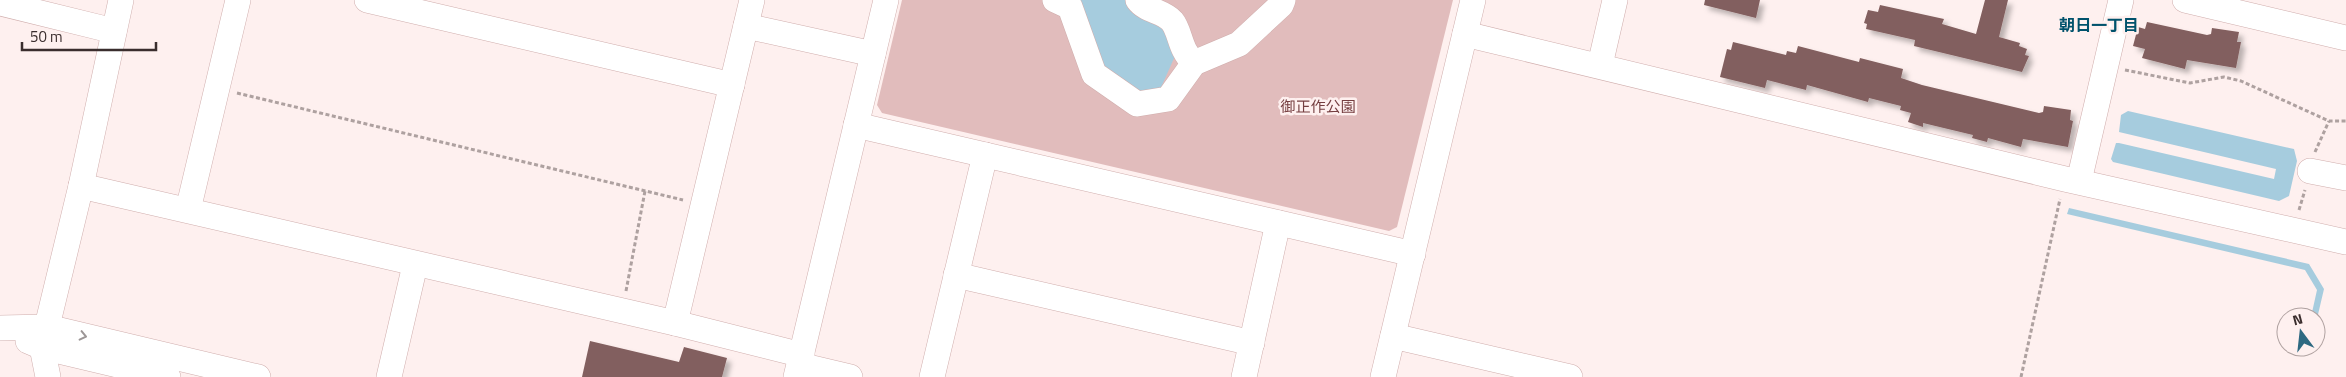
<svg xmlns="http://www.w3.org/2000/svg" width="2346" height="377" font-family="'Titillium Web','Noto Sans JP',sans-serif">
<defs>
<filter id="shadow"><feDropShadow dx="4.5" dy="4.5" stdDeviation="2.5" flood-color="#0004"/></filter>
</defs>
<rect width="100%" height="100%" fill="#fef0ef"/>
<!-- green -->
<polygon fill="#e1bcbc" points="902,0 1453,0 1397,227 1389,231 882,113 877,105"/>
<!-- water -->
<g fill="#a6ccde">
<polygon points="1072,0 1131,0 1166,25 1175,56 1159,92 1151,97 1114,78 1090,47"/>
<polygon points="2128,111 2294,149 2297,161 2289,196 2279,201 2113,162 2111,159 2116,143 2119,143 2274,179 2276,169 2119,132 2121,115"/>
<polygon points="2069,208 2309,264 2324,289 2316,323 2316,317 2311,317 2317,290 2305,270 2067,214"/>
</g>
<!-- building -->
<g fill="#825f5e" filter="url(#shadow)">
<polygon points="1705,0 1760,0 1756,18 1704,5"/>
<polygon points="1985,0 2008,0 1999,37 2020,43 2019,46 2027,49 2025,55 2029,56 2022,72 1914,46 1915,40 1866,29 1867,24 1864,23 1868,10 1878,12 1880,5 1944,19 1942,24 1976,34"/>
<polygon points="2147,22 2207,35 2211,34 2212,28 2239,32 2237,42 2241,42 2236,68 2187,60 2185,69 2142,58 2145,49 2133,46 2138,27 2145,29"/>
<polygon points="1733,42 1786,55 1787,51 1796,53 1798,46 1859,62 1860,58 1903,69 1901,78 1922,85 2039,113 2043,112 2044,106 2071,110 2070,120 2073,121 2068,147 2023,139 2021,147 1988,138 1987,142 1972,138 1973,135 1923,123 1923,127 1908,122 1911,113 1900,110 1901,106 1869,98 1868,102 1807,85 1806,90 1767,80 1765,88 1720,77 1727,49 1731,50"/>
<polygon points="590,341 679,362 684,347 727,358 722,377 582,377"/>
</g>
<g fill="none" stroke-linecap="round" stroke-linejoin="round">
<defs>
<g id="minor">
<polyline points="367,0 732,85"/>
<polyline points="1055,0 1070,7 1094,74 1137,104 1168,99 1194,63 1239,44 1281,5 1283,0"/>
<path d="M1138,0C1146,11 1163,11 1172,21C1181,32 1179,49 1194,63"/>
<polyline points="2185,0 2346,38"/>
<polyline points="0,3 114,31"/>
<polyline points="746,26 873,54"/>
<polyline points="1465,34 2065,179 2346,242"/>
<polyline points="1600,65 1615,0"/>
<polyline points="856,125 1413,254"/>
<polyline points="2310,171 2346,178"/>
<polyline points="2079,181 2121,0"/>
<polyline points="81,186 675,323 802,355"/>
<polyline points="188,210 238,0"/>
<polyline points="956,275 1252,343"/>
<polyline points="675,323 752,0"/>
<polyline points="0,328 47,327 258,377"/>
<polyline points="1393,336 1570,377"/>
<polyline points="28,341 42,347 168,377"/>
<polyline points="812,368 850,377"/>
<polyline points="48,377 42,347 81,186 121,0"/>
<polyline points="389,377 415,265"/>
<polyline points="796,377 886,0"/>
<polyline points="932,377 985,155"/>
<polyline points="1244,377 1278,223"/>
<polyline points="1383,377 1473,0"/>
</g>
</defs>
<!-- minor casing -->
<use href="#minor" stroke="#d0aead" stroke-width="26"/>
<!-- path -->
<g stroke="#aea1a0" stroke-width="3" stroke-dasharray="4 2.5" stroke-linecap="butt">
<polyline points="2125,70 2190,83 2224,77 2241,81 2329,121 2346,121"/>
<polyline points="237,93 683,200"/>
<polyline points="2315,152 2329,121"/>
<polyline points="2299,210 2305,190"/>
<polyline points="626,291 645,191"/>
<polyline points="2021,377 2060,199"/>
</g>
<!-- minor -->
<use href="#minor" stroke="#fff" stroke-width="25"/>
</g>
<!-- one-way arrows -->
<defs><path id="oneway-chevron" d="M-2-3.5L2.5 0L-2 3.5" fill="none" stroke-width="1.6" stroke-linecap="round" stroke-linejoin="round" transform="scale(1.25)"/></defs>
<use stroke="#9c9696" href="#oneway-chevron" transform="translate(83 336) rotate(13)"/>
<g text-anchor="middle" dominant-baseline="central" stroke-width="5" stroke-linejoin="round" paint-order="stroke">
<!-- park labels -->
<g font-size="15" fill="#753e40" stroke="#fef0ef">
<text x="1318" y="106">御正作公園</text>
</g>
<!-- neighbourhood labels -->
<g font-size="16" font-weight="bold" fill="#00526c" stroke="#fef0ef">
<text x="2099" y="25">朝日一丁目</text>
</g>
</g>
<!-- north arrow -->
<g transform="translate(2301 332) rotate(345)"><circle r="24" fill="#fef0ef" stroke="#b0a2a1"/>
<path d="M0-4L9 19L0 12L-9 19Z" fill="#2e6981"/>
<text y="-8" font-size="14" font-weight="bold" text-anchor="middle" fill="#3a2d2d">N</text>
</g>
<!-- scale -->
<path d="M22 42v8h134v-8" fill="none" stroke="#3a2d2d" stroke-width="2.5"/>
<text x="30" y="42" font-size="15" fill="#3a2d2d" stroke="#fef0ef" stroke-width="4" paint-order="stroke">50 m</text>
</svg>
